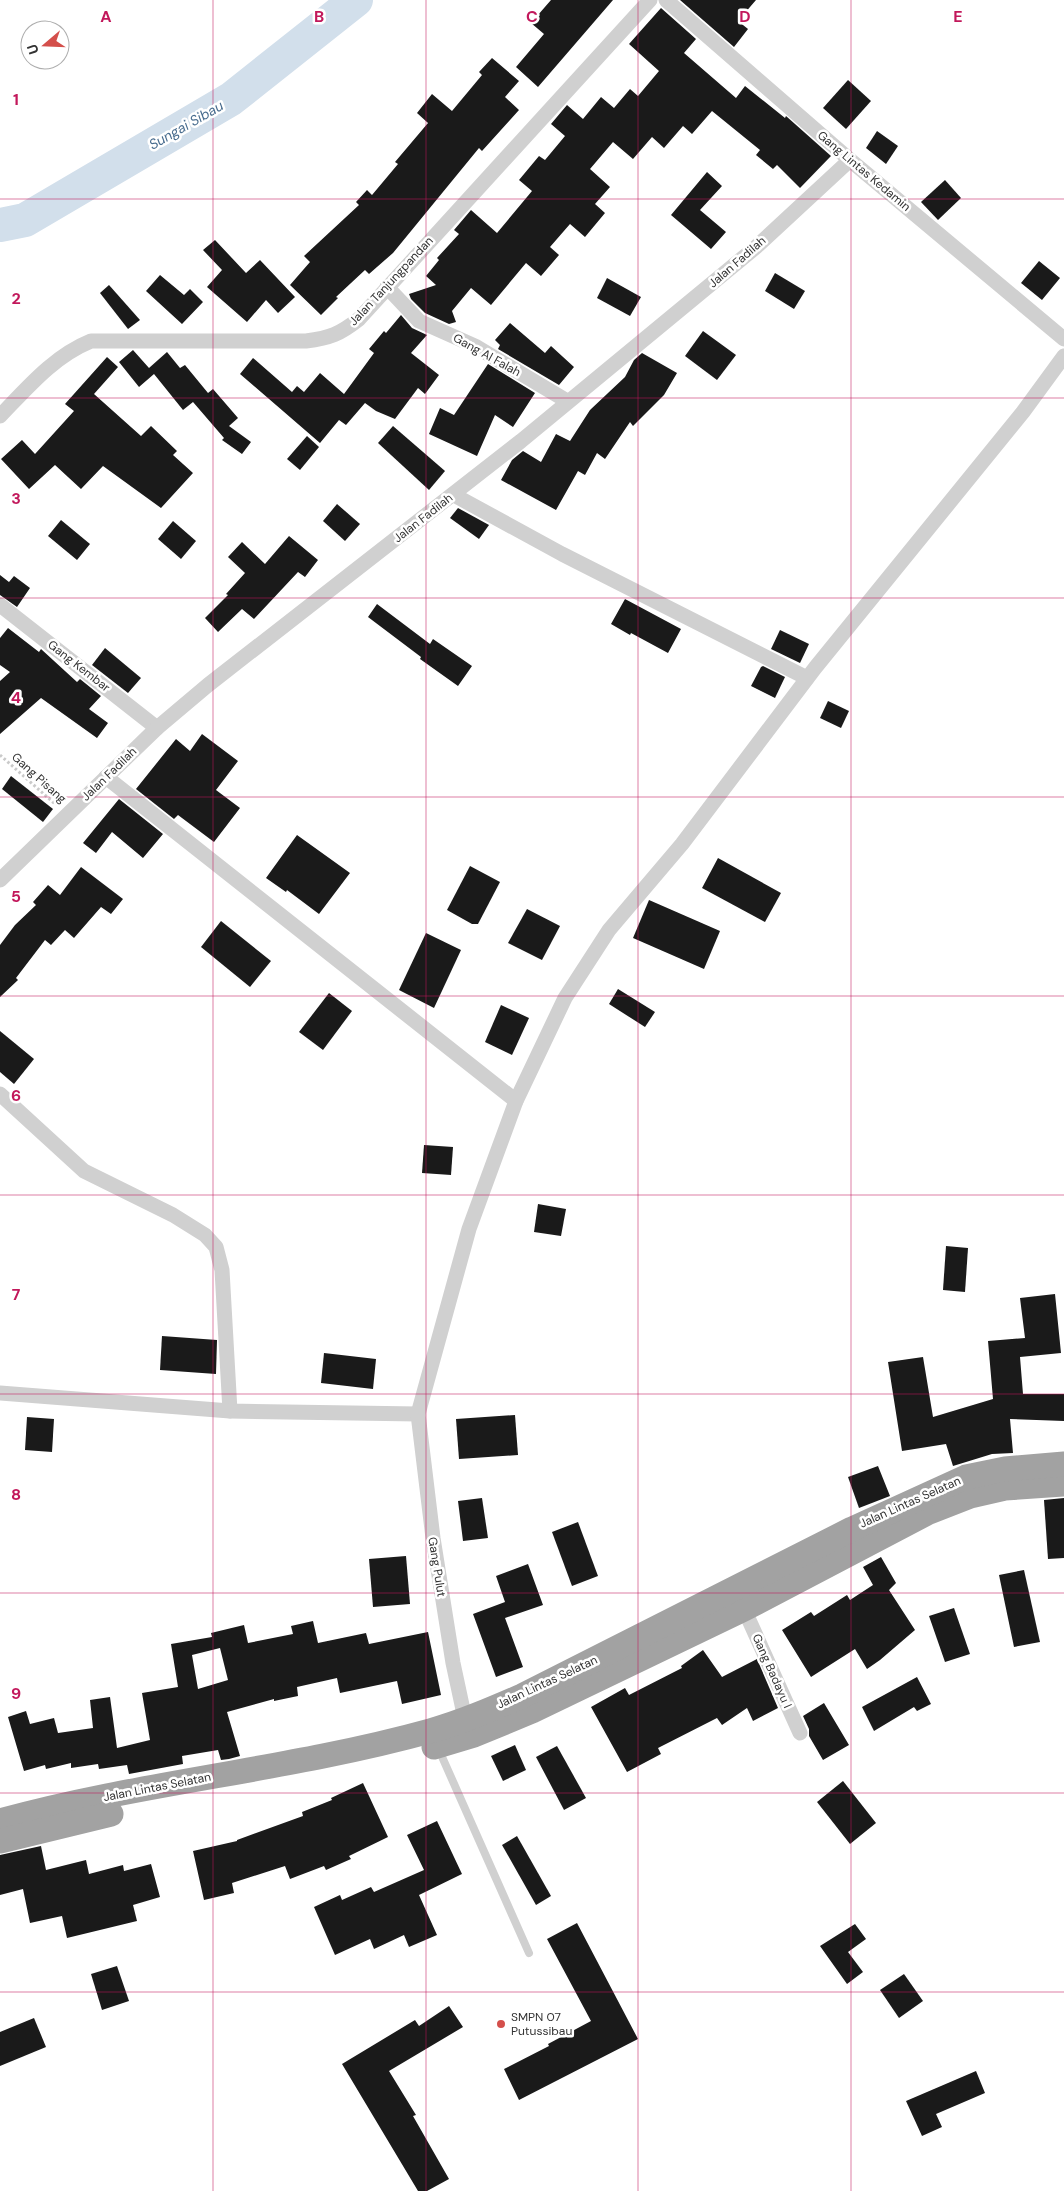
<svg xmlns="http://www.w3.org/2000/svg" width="1064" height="2191" font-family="'DM Sans',sans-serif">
<rect width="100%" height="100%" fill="#fff"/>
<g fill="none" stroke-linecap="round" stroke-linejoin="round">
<!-- river -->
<polyline stroke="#d2dfeb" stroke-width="34" points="0,225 25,220 231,99 356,0"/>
</g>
<!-- building -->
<g fill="#1a1a1a" fill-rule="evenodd">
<polygon points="551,0 613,0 538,87 516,67 544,34 531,23"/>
<polygon points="680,0 756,0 738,21 748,29 734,47"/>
<polygon points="661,8 696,39 684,53 736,98 745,86 785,118 786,116 831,156 800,188 777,165 773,169 756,155 760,150 712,111 692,134 683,126 664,148 652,137 633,159 613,142 590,169 610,187 595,204 605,213 585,237 570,224 550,247 559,255 541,276 526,263 491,305 471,288 452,311 456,322 449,324 425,313 411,299 409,294 436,285 426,276 439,260 437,258 459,234 454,230 471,210 497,233 532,191 519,180 539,156 545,160 565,136 551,124 567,105 583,119 601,97 614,108 630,89 638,96 659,71 629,44"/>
<polygon points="492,58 519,81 505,97 519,110 482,151 479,148 393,253 369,274 365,270 336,297 338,298 321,315 290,285 310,262 304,256 359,205 356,202 367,190 372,195 398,164 395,162 428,123 417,113 432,94 452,111 482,75 479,72"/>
<polygon points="848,80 871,101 846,129 823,108"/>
<polygon points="877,131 898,146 886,164 866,148"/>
<polygon points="707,172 722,186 700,210 726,232 711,249 671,215"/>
<polygon points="945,180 961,198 938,220 921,202"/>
<polygon points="215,240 246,273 260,260 295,297 278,313 266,300 247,322 207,287 222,270 203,250"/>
<polygon points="1039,261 1060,278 1042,300 1021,283"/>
<polygon points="775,273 805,291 794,309 765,291"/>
<polygon points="160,275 184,295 190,289 203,302 182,324 146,291"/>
<polygon points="607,278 641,297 630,316 597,298"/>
<polygon points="109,285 140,320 128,329 100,293"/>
<polygon points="401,315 412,328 427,335 411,353 439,375 425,394 418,388 395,419 376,411 365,403 346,425 339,420 320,443 240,374 253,358 292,392 297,386 304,392 320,373 344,394 374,353 369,349 384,331 386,333"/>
<polygon points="510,323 545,353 551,346 574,367 559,385 498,349 500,345 495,340"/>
<polygon points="703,331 736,355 717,380 685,356"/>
<polygon points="133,350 149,368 167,352 180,368 185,365 208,393 213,389 238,418 229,426 251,442 242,454 222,440 224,438 193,402 183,410 154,374 139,387 119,362"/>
<polygon points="642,353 677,373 664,395 633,426 630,422 605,459 597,453 585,475 578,471 556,510 501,480 512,460 523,451 541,462 556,434 570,441 590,410 625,377 634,360"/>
<polygon points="107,357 118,367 94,394 141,436 151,426 177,451 173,455 193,473 161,508 103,466 81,489 55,465 29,489 1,459 22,440 35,454 74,411 65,404"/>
<polygon points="488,364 535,393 513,427 495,415 477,456 429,434 440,408 454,415"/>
<polygon points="393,426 445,471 429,490 378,443"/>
<polygon points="307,436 319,447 300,470 287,459"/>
<polygon points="337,504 360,524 345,541 323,521"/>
<polygon points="458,508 489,525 479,539 450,518"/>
<polygon points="61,520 90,544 77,560 48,536"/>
<polygon points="173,521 196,541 181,559 158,539"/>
<polygon points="289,536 318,560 305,577 298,572 254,619 242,609 218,632 205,618 228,595 226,594 245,573 228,557 242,542 265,564"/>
<polygon points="0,575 9,582 14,576 30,588 17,607 0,595"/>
<polygon points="625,599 681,629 668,653 631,633 630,635 611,624"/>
<polygon points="377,604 430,644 433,639 472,666 458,686 420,659 421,657 368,617"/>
<polygon points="8,628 39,652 41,649 77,682 80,679 101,696 89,709 108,723 97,738 41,698 0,734 0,681 10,672 0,665 0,638"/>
<polygon points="780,630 809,644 800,663 771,649"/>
<polygon points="105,648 141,678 128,693 92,665"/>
<polygon points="763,666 785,677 775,698 751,686 761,667"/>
<polygon points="828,701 849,711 841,728 820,718"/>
<polygon points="202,734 238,761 216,790 240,808 214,842 178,815 174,819 136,789 176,739 190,751"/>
<polygon points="11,776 53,809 43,822 2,789"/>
<polygon points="119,799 163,834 143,858 112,832 96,853 83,843"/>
<polygon points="297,835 350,873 319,914 287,890 286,892 266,878"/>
<polygon points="718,858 781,893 765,922 702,888"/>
<polygon points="470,866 500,882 478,924 472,924 447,910"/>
<polygon points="81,867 123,899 111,914 101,907 74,938 65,930 51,945 45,940 16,978 18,980 0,997 0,945 15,925 36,905 33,902 48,885 60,895"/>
<polygon points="649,900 720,931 704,969 633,938"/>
<polygon points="527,909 560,926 542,960 508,943"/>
<polygon points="221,921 271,961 250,987 201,947"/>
<polygon points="426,933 461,950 434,1008 399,990"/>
<polygon points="618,989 655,1012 645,1027 609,1004"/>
<polygon points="329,993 352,1011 323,1050 299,1032"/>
<polygon points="501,1005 529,1018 512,1055 485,1042"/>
<polygon points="0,1031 34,1059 14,1084 0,1072"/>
<polygon points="424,1145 453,1147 451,1175 422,1173"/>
<polygon points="538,1204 566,1209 561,1236 534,1232"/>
<polygon points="946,1246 968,1248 965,1292 943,1290"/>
<polygon points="1055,1294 1061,1353 1020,1357 1023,1394 1064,1394 1064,1421 1010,1419 1013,1453 992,1454 953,1466 946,1444 902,1451 888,1362 923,1357 933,1417 993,1399 988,1341 1025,1338 1020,1298"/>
<polygon points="162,1336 217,1340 216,1374 160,1370"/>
<polygon points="324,1353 376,1359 373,1389 321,1383"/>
<polygon points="515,1415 518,1455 459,1459 456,1419"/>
<polygon points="27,1417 54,1419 52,1452 25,1450"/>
<polygon points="878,1466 890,1496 859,1508 848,1477"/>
<polygon points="482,1498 488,1538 463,1541 458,1501"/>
<polygon points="1064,1498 1064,1558 1048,1559 1044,1500"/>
<polygon points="578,1522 598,1576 572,1586 552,1532"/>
<polygon points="406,1556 410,1604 373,1607 369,1559"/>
<polygon points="881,1557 896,1583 889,1590 915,1630 880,1660 867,1669 855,1649 811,1677 782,1630 811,1612 814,1616 847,1595 850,1600 873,1585 863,1567"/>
<polygon points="528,1564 543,1605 505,1618 523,1667 496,1677 473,1614 505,1602 496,1576"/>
<polygon points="1024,1570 1040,1642 1014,1647 999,1575"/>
<polygon points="954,1608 970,1654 945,1662 929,1616"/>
<path d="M313,1621L318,1643L366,1633L369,1644L428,1632L441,1695L402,1704L397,1681L340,1693L337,1678L297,1687L298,1696L274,1701V1699L227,1712L240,1756L229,1759L221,1760L218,1750L182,1756L183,1764L129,1774L127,1765L99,1769L98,1764L71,1768V1763L46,1769L45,1765L24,1771L8,1717L26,1711L30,1724L54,1718L58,1733L93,1728L90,1700L110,1697L117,1748L150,1740L142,1693L178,1687L171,1644L212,1637L211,1633L244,1625L248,1643L293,1634L291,1626ZM220,1648L228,1680L198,1689L192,1655Z"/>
<polygon points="703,1650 722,1677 757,1659 778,1708 753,1721 747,1708 722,1725 717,1718 658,1748 661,1754 627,1772 591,1707 625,1688 629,1695 682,1668 681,1666"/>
<polygon points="917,1677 931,1704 917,1711 914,1707 874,1731 862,1707"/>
<polygon points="824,1703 849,1745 823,1760 809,1736 809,1729 803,1716"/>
<polygon points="515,1745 526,1770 503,1781 491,1756"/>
<polygon points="557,1746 586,1798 564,1810 536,1757"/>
<polygon points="843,1781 876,1823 850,1844 817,1802"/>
<polygon points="363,1783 388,1837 349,1856 351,1859 326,1870 324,1866 290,1879 285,1866 232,1883 234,1893 204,1900 193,1851 237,1841 237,1840 303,1816 302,1812 332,1800 331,1798"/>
<polygon points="437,1821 462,1874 419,1895 437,1935 409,1947 404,1935 374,1949 370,1939 335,1955 314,1907 340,1895 342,1900 371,1887 374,1892 424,1870 407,1835"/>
<polygon points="517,1836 551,1896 536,1905 502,1845"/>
<polygon points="41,1846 46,1870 86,1860 89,1874 123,1865 124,1871 151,1864 160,1897 133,1905 137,1921 67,1938 62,1916 30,1923 23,1889 0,1895 0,1855"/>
<polygon points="577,1923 638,2039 519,2100 504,2069 549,2046 548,2044 591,2021 547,1939"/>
<polygon points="855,1924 866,1939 848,1952 863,1972 847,1984 820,1946"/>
<polygon points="117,1966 129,2001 102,2010 91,1974"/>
<polygon points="904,1974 923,2001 899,2018 880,1990"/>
<polygon points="449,2006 463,2027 389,2071 416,2115 413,2116 449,2179 427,2191 418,2191 342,2064 415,2020 419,2026"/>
<polygon points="34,2018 46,2047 0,2066 0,2032"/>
<polygon points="976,2071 985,2093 936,2114 942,2127 922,2136 906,2101"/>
</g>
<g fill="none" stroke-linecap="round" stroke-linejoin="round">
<!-- path -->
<polyline stroke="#cacaca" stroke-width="3" stroke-dasharray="2.5 2.5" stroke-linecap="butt" points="0,755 55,804"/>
<!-- service -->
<polyline stroke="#d0d0d0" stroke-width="8" points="439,1750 529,1953"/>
<!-- minor -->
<g stroke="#d0d0d0" stroke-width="15">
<polyline points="666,0 850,160 1064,339"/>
<polyline points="387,287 419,321 475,346 567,401"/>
<path d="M0,416C28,387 54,356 91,341H306C330,338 340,334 359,319L650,0"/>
<polyline points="454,495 562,554 807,678"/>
<polyline points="0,605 157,728"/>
<polyline points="106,777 516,1101"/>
<polyline points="0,880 157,728 208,685 521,441 756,247 850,160"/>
<polyline points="0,1094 84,1171 173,1215 205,1235 216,1247 222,1270 230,1411"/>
<polyline points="0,1393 230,1411 418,1414"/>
<polyline points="744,1609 800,1733"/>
<polyline points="465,1719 453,1663 433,1538 418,1414 469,1229 516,1101 565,998 609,930 682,844 815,668 1023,412 1064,356"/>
</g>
<!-- trunk -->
<g stroke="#a2a2a2" stroke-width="25">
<polyline points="434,1747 474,1735 532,1711 744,1609 929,1512 970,1496 1005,1488 1064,1484"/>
<path d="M0,1821C141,1782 289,1770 430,1731C462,1722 492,1709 522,1696L852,1529L966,1477L1005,1469L1064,1464"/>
<polyline points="0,1841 111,1814"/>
</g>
</g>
<!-- grid -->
<path fill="none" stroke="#c2185b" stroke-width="1" stroke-opacity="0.55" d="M213,0V2191M426,0V2191M638,0V2191M851,0V2191M0,199H1064M0,398H1064M0,598H1064M0,797H1064M0,996H1064M0,1195H1064M0,1394H1064M0,1593H1064M0,1793H1064M0,1992H1064"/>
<!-- markers -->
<circle fill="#d44f4b" stroke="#fff" stroke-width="2" cx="501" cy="2024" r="5"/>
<g text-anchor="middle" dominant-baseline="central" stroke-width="5" stroke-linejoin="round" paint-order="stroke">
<!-- street labels -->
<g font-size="12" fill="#333" stroke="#fff">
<text transform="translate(864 171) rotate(40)">Gang Lintas Kedamin</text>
<text transform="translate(737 262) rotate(-41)">Jalan Fadilah</text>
<text transform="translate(391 281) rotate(-47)">Jalan Tanjungpandan</text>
<text transform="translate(487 355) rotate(29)">Gang Al Falah</text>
<text transform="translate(423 518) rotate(-38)">Jalan Fadilah</text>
<text transform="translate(79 666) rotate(38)">Gang Kembar</text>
<text transform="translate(109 774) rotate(-44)">Jalan Fadilah</text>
<text transform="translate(39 778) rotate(42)">Gang Pisang</text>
<text transform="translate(910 1502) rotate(-24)">Jalan Lintas Selatan</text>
<text transform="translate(437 1567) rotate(81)">Gang Pulut</text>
<text transform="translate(772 1671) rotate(66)">Gang Badayu I</text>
<text transform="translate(547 1682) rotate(-25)">Jalan Lintas Selatan</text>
<text transform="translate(157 1787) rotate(-11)">Jalan Lintas Selatan</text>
</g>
<!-- poi labels -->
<g font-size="12" fill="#333" stroke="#fff" text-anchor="start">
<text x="511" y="2017">SMPN 07<tspan x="511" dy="14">Putussibau</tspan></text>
</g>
<!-- water labels -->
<g font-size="14" font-style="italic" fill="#486c8e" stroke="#fff">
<text transform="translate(186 125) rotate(-30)">Sungai Sibau</text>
</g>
</g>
<g font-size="16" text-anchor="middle" font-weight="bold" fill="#c2185b" stroke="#fff" stroke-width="5" stroke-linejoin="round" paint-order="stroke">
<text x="106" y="22">A</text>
<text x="319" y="22">B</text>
<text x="532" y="22">C</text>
<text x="745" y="22">D</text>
<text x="958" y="22">E</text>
<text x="16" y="105">1</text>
<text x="16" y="304">2</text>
<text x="16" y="504">3</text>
<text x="16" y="703">4</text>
<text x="16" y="902">5</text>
<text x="16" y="1101">6</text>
<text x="16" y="1300">7</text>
<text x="16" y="1500">8</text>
<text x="16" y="1699">9</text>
</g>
<!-- north arrow -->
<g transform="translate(45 45) rotate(251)"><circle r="24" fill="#ffffff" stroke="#adadad"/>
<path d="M0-4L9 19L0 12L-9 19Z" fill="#d44f4b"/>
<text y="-8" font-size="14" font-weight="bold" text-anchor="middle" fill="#333333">U</text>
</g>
</svg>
